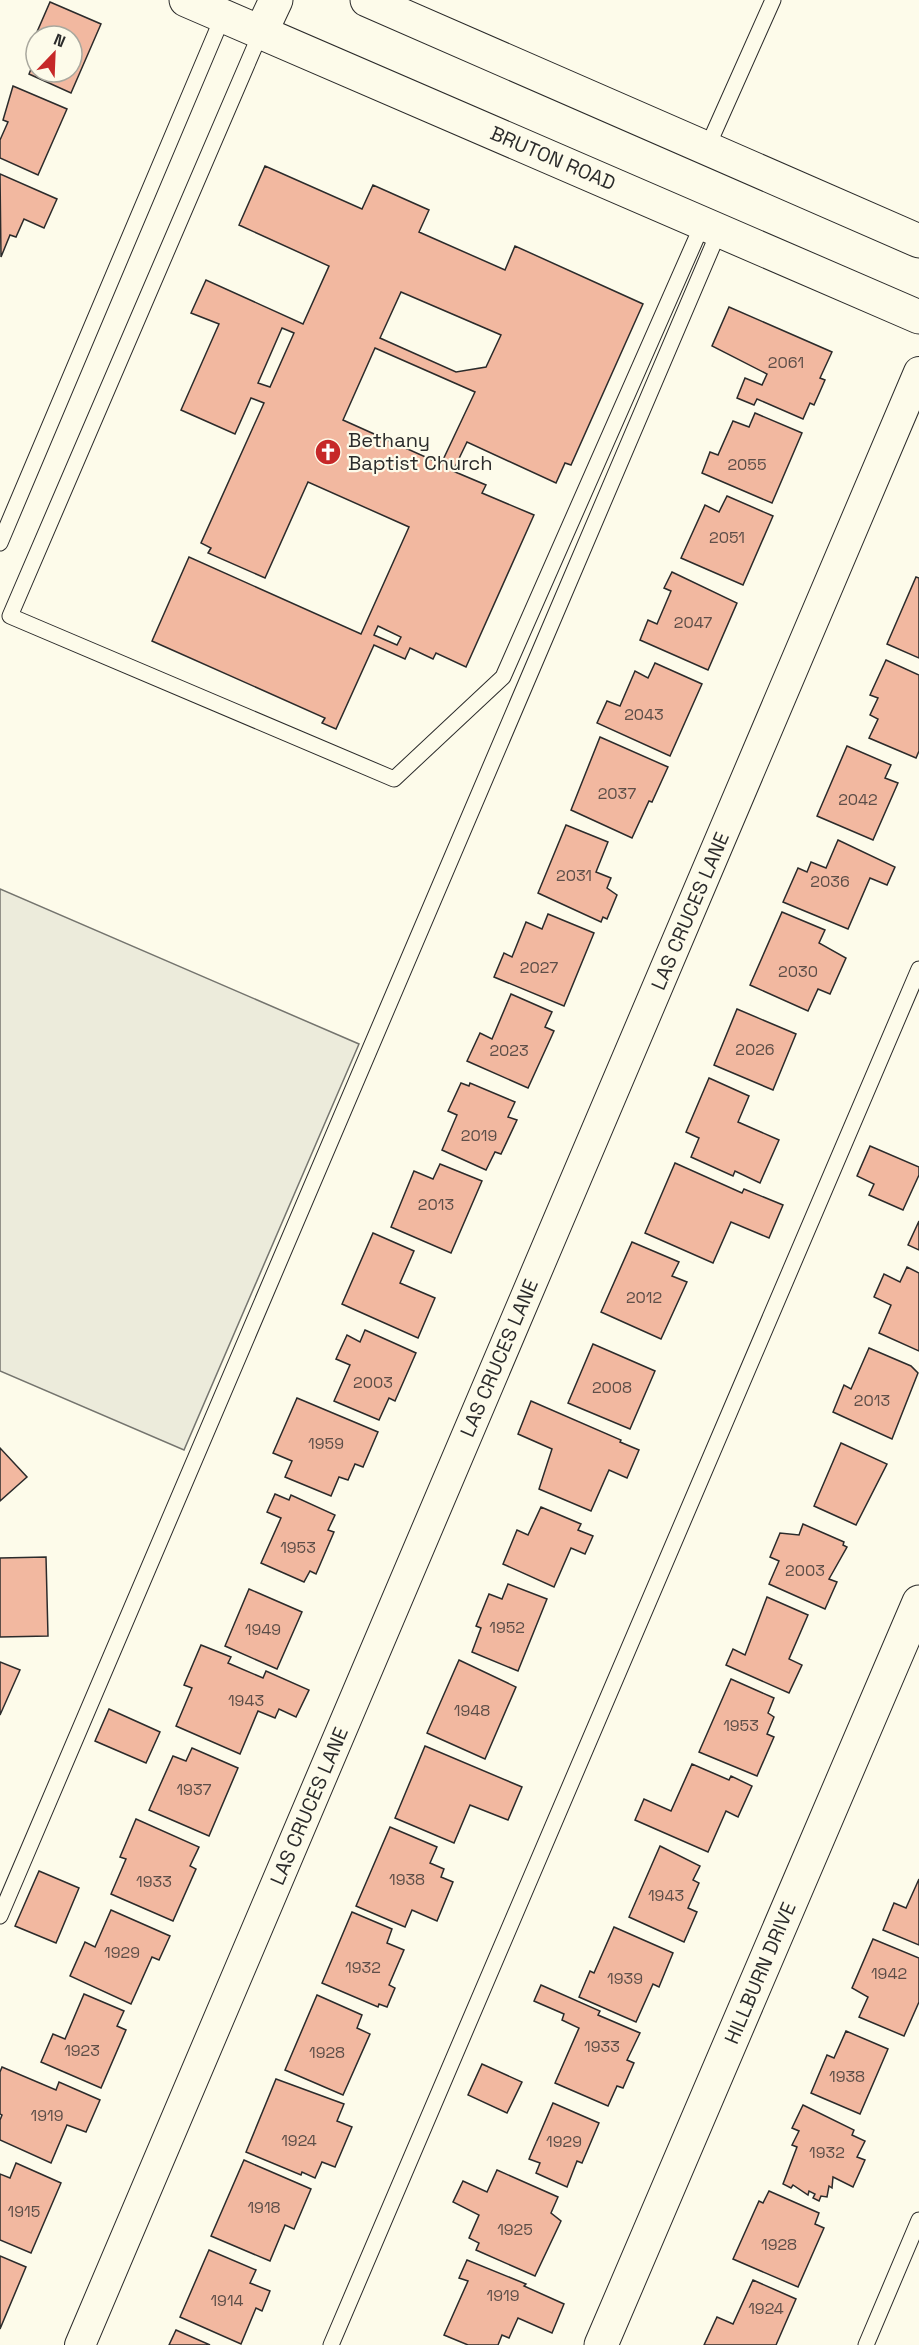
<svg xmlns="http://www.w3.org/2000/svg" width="919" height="2345" font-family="'Space Grotesk',sans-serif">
<rect width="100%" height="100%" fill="#fdfbea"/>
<!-- green -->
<polygon fill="#ecebdb" stroke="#74746e" stroke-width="1.5" points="0,889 359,1044 184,1450 0,1371"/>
<!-- building -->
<g fill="#f2b8a0" stroke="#2b2b2b" stroke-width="1.5" fill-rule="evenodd">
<path d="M50,2L101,24L71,93L29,74L35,59L27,55ZM36,36H72V72H36Z"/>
<polygon points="13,86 67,109 38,175 0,158 0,140 8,122 3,120"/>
<path d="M265,166L362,209L373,185L429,210L419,232L505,270L515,246L643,304L571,465L565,463L556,483L467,442L453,471L486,485L482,493L534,515L466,667L436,653L433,659L410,648L405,659L374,645L336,729L322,723L325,718L152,641L189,557L361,634L409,527L308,482L265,578L208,553L211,548L201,543L264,403L251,398L235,434L181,410L219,324L191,313L206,280L303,324L329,266L239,225ZM401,292L501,335L486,367L456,372L380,338ZM282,328L294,333L270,387L258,383ZM375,348L475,392L441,464L343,420ZM378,626L401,637L397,645L374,635Z"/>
<polygon points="0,174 57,199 44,228 24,219 16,237 10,235 1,257"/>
<polygon points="729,307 832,352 820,378 825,380 814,405 810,403 803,419 757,399 754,405 737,398 745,378 762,385 767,374 712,346"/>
<polygon points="755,413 802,433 772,503 702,473 710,452 718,455 733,421 749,427"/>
<polygon points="727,496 773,516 743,585 681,558 705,505 719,512"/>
<polygon points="672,572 737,603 708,670 640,640 648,620 657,624 671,591 664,588"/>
<polygon points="916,577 919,578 919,658 887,644"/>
<polygon points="886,660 919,675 919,751 916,758 869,738 878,719 870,715 878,698 870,695"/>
<polygon points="655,663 702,684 670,756 597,723 607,701 620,706 635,671 648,678"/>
<polygon points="600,737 668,767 652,802 649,801 632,838 571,810"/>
<polygon points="847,746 891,765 885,778 898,783 873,840 817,816"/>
<polygon points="566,825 608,842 596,872 611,878 607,888 617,895 607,919 603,917 601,922 538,893"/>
<polygon points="838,840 895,867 887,885 870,878 848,929 783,902 798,868 807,872 811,862 826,868"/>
<polygon points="782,912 825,930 819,943 846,958 830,994 818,989 808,1011 750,985"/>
<polygon points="548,914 594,933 564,1006 494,977 504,953 512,957 526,922 542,929"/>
<polygon points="511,994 552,1012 545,1027 554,1031 528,1088 467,1061 480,1033 492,1039"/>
<polygon points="737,1009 796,1034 773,1090 714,1065"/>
<polygon points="709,1078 749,1096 738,1122 779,1140 760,1183 735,1171 733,1176 691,1157 699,1138 686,1132"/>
<polygon points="461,1083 469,1086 470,1083 515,1102 508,1117 517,1120 501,1154 495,1152 486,1170 442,1150 457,1115 448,1111"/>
<polygon points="870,1146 919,1167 919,1175 903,1210 869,1195 874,1184 857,1176"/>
<polygon points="675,1163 742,1193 744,1189 783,1205 769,1238 731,1222 713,1263 645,1233"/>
<polygon points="440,1164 482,1181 451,1253 391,1227 414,1171 433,1179"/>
<polygon points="919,1221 919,1250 908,1245"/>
<polygon points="373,1233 414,1251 400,1283 435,1298 418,1338 342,1304"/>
<polygon points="632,1242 679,1262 672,1276 687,1282 661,1339 601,1312"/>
<polygon points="907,1267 919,1273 919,1351 879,1333 891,1305 874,1297 884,1274 900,1282"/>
<polygon points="365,1330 416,1353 395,1401 389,1398 379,1420 334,1401 350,1365 336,1359 347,1335 360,1342"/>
<polygon points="593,1344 655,1371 630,1429 568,1403"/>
<polygon points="869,1348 911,1366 918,1373 892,1439 833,1412 844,1385 851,1389"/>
<polygon points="297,1398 378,1432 363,1467 355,1464 348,1480 339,1477 331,1496 285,1477 292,1461 273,1453"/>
<polygon points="531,1401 621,1440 620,1442 639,1450 627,1478 609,1470 591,1511 539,1489 552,1449 518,1434"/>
<polygon points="841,1443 887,1464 856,1525 814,1506"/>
<polygon points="0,1448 27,1477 0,1501"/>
<polygon points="275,1494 289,1500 291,1495 335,1515 328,1530 334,1532 316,1574 310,1571 304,1582 261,1563 281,1518 267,1512"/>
<polygon points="541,1507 581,1524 578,1530 593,1536 585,1554 571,1548 554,1587 503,1564 517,1530 528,1535"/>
<polygon points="803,1524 844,1542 843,1545 847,1547 829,1579 837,1582 825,1609 769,1584 779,1561 770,1557 780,1533 799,1535"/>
<polygon points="46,1557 48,1636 0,1637 0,1558"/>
<polygon points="508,1584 547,1599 518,1671 472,1652 481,1628 476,1626 489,1594 502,1599"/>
<polygon points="249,1589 302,1612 277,1669 225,1646"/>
<polygon points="767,1597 808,1615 789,1659 802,1665 789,1693 726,1665 733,1649 745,1655"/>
<polygon points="201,1645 231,1657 228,1663 263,1678 266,1671 309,1690 296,1717 279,1709 275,1718 258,1711 240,1754 176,1726 192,1688 184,1685"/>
<polygon points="459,1660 516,1687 485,1759 427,1733"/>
<polygon points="0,1662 20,1670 0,1715"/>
<polygon points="731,1679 774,1698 768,1713 774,1717 767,1734 774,1737 757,1776 699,1752"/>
<polygon points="109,1709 160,1732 146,1763 95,1741"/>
<polygon points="425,1746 522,1787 508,1820 470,1805 454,1843 395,1818"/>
<polygon points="192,1748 238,1768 209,1836 149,1810 173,1756 186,1761"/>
<polygon points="692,1764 729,1780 731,1776 752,1786 738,1817 726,1811 708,1852 635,1820 644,1799 671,1811"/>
<polygon points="136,1819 199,1847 190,1866 196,1869 173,1921 111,1894 126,1859 120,1857"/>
<polygon points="390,1827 437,1847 430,1863 444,1869 441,1877 453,1882 437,1921 412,1910 405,1927 356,1906"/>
<polygon points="660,1846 700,1866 693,1880 699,1883 688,1908 697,1912 684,1942 629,1917"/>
<polygon points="39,1871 79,1888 56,1943 15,1926"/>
<polygon points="919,1879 919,1945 883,1930 894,1903 906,1908"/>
<polygon points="111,1910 170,1936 159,1960 152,1957 131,2004 70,1976 85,1942 95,1947"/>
<polygon points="352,1912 392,1929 387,1943 404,1950 389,1985 395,1988 387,2007 379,2004 378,2007 322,1983"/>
<polygon points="614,1927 673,1953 659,1987 653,1984 636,2022 579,1997 590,1971 594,1973"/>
<polygon points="873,1939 919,1958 919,2002 904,2036 859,2017 868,1997 852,1988"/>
<polygon points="541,1985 600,2011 598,2015 640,2033 627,2060 634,2063 623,2088 617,2086 608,2106 555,2083 579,2028 562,2020 564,2014 534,2001"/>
<polygon points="84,1994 124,2011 117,2026 126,2030 101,2088 41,2062 53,2034 65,2039"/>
<polygon points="317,1995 362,2015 357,2028 370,2034 343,2095 285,2070"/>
<polygon points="846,2031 888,2049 860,2114 811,2093 827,2055 834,2058"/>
<polygon points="482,2064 522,2082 507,2113 468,2095"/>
<polygon points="2,2067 56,2090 59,2082 100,2100 86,2132 67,2125 51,2163 0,2140 0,2120 2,2115 0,2114 0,2072"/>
<polygon points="276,2079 344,2104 337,2121 352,2127 335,2167 322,2162 315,2178 302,2172 301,2175 246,2152"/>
<polygon points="553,2103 599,2123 582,2163 577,2161 567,2187 536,2173 540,2163 529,2159"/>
<polygon points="803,2105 854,2130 852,2135 865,2141 857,2157 865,2160 853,2187 833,2177 832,2188 829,2186 827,2197 821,2196 819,2201 813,2198 815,2194 809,2191 808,2195 793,2185 791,2188 783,2184 797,2147 792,2145 799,2131 792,2128"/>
<polygon points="244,2160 311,2189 294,2229 285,2225 270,2261 211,2236"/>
<polygon points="16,2163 61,2183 31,2253 0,2240 0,2174 10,2178"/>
<polygon points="497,2170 558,2197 551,2213 561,2221 535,2276 476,2250 479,2243 469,2238 479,2215 453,2202 463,2181 487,2192"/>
<polygon points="769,2191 819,2213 815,2224 824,2228 798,2287 733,2259 759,2201 763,2203"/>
<polygon points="209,2250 256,2270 250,2283 270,2291 262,2311 256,2308 241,2344 180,2317"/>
<polygon points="0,2256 26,2267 0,2329"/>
<polygon points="467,2260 526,2284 524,2286 564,2304 552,2333 518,2318 509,2338 502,2335 498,2345 468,2345 444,2335 468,2281 459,2278"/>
<polygon points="753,2280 796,2299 776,2345 704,2345 717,2317 733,2324"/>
<polygon points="176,2330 210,2345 169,2345"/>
</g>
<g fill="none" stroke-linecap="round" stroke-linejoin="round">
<defs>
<g id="lane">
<polyline points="261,32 10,616 394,779 503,677 703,223"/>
<polyline points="707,148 773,0"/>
<polyline points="0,543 223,16"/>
<polyline points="0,1916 719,231"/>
<polyline points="331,2345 919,969"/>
<polyline points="866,2345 919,2220"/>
</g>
<polyline id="street" points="80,2345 919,372"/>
<g id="secondary">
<polyline points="186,0 919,317"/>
<polyline points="367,0 919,241"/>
<polyline points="261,32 276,0"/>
<polyline points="601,2345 919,1602"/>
</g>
</defs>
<!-- lane casing -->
<use href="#lane" stroke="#2b2b2b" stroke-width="17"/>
<!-- street casing -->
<use href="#street" stroke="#2b2b2b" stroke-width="32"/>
<!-- secondary casing -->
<use href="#secondary" stroke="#2b2b2b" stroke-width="35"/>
<!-- lane -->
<use href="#lane" stroke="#fdfbea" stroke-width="15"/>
<!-- street -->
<use href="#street" stroke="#fdfbea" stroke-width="30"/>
<!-- secondary -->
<use href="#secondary" stroke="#fdfbea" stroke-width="33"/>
</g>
<!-- icons -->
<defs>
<symbol id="church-disc" viewBox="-11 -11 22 22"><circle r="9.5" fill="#c62828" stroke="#fdfbea"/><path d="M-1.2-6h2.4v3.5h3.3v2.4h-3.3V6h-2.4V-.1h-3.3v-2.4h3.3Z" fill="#fff"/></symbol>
</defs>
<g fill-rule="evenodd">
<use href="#church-disc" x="313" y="437" width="30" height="30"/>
</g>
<g text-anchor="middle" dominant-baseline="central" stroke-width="4.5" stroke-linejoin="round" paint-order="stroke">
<!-- number labels -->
<g font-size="16" fill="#5d4e48">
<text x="786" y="362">2061</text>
<text x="747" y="464">2055</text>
<text x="727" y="537">2051</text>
<text x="693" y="622">2047</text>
<text x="644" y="714">2043</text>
<text x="617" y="793">2037</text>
<text x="858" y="799">2042</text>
<text x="574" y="875">2031</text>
<text x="830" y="881">2036</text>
<text x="539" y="967">2027</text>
<text x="798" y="971">2030</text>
<text x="755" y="1049">2026</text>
<text x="509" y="1050">2023</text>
<text x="479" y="1135">2019</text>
<text x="436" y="1204">2013</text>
<text x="644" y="1297">2012</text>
<text x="373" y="1382">2003</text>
<text x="612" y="1387">2008</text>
<text x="872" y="1400">2013</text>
<text x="326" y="1443">1959</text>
<text x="298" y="1547">1953</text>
<text x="805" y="1570">2003</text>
<text x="507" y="1627">1952</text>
<text x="263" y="1629">1949</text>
<text x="246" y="1700">1943</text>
<text x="472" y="1710">1948</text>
<text x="741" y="1725">1953</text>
<text x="194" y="1789">1937</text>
<text x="407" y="1879">1938</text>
<text x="154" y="1881">1933</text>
<text x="666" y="1895">1943</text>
<text x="122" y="1952">1929</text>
<text x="363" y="1967">1932</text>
<text x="889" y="1973">1942</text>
<text x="625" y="1978">1939</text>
<text x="602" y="2046">1933</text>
<text x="82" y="2050">1923</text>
<text x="327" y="2052">1928</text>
<text x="847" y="2076">1938</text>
<text x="47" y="2115">1919</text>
<text x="299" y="2140">1924</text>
<text x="564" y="2141">1929</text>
<text x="827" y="2152">1932</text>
<text x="264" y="2207">1918</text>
<text x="24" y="2211">1915</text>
<text x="515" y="2229">1925</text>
<text x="779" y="2244">1928</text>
<text x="503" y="2295">1919</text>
<text x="227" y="2300">1914</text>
<text x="766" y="2308">1924</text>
</g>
<!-- street labels -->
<g font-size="20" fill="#2b2b2b" stroke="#fdfbea">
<text transform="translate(553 158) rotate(23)">BRUTON ROAD</text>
<text transform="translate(690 911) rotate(-67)">LAS CRUCES LANE</text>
<text transform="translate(499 1358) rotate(-67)">LAS CRUCES LANE</text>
<text transform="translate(309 1806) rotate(-67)">LAS CRUCES LANE</text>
<text transform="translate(760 1973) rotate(-67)">HILLBURN DRIVE</text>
</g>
<!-- poi labels -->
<g font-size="20" fill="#2b2b2b" stroke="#fdfbea" text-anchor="start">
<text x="348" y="440">Bethany<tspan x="348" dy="23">Baptist Church</tspan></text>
</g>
</g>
<!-- north arrow -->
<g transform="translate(54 54) rotate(23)"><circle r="28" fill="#fdfbea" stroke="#a9a89e" stroke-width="1.5"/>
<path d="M0-4.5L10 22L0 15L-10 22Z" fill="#c62828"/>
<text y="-9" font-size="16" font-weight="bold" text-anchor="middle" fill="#2b2b2b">N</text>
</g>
</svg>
